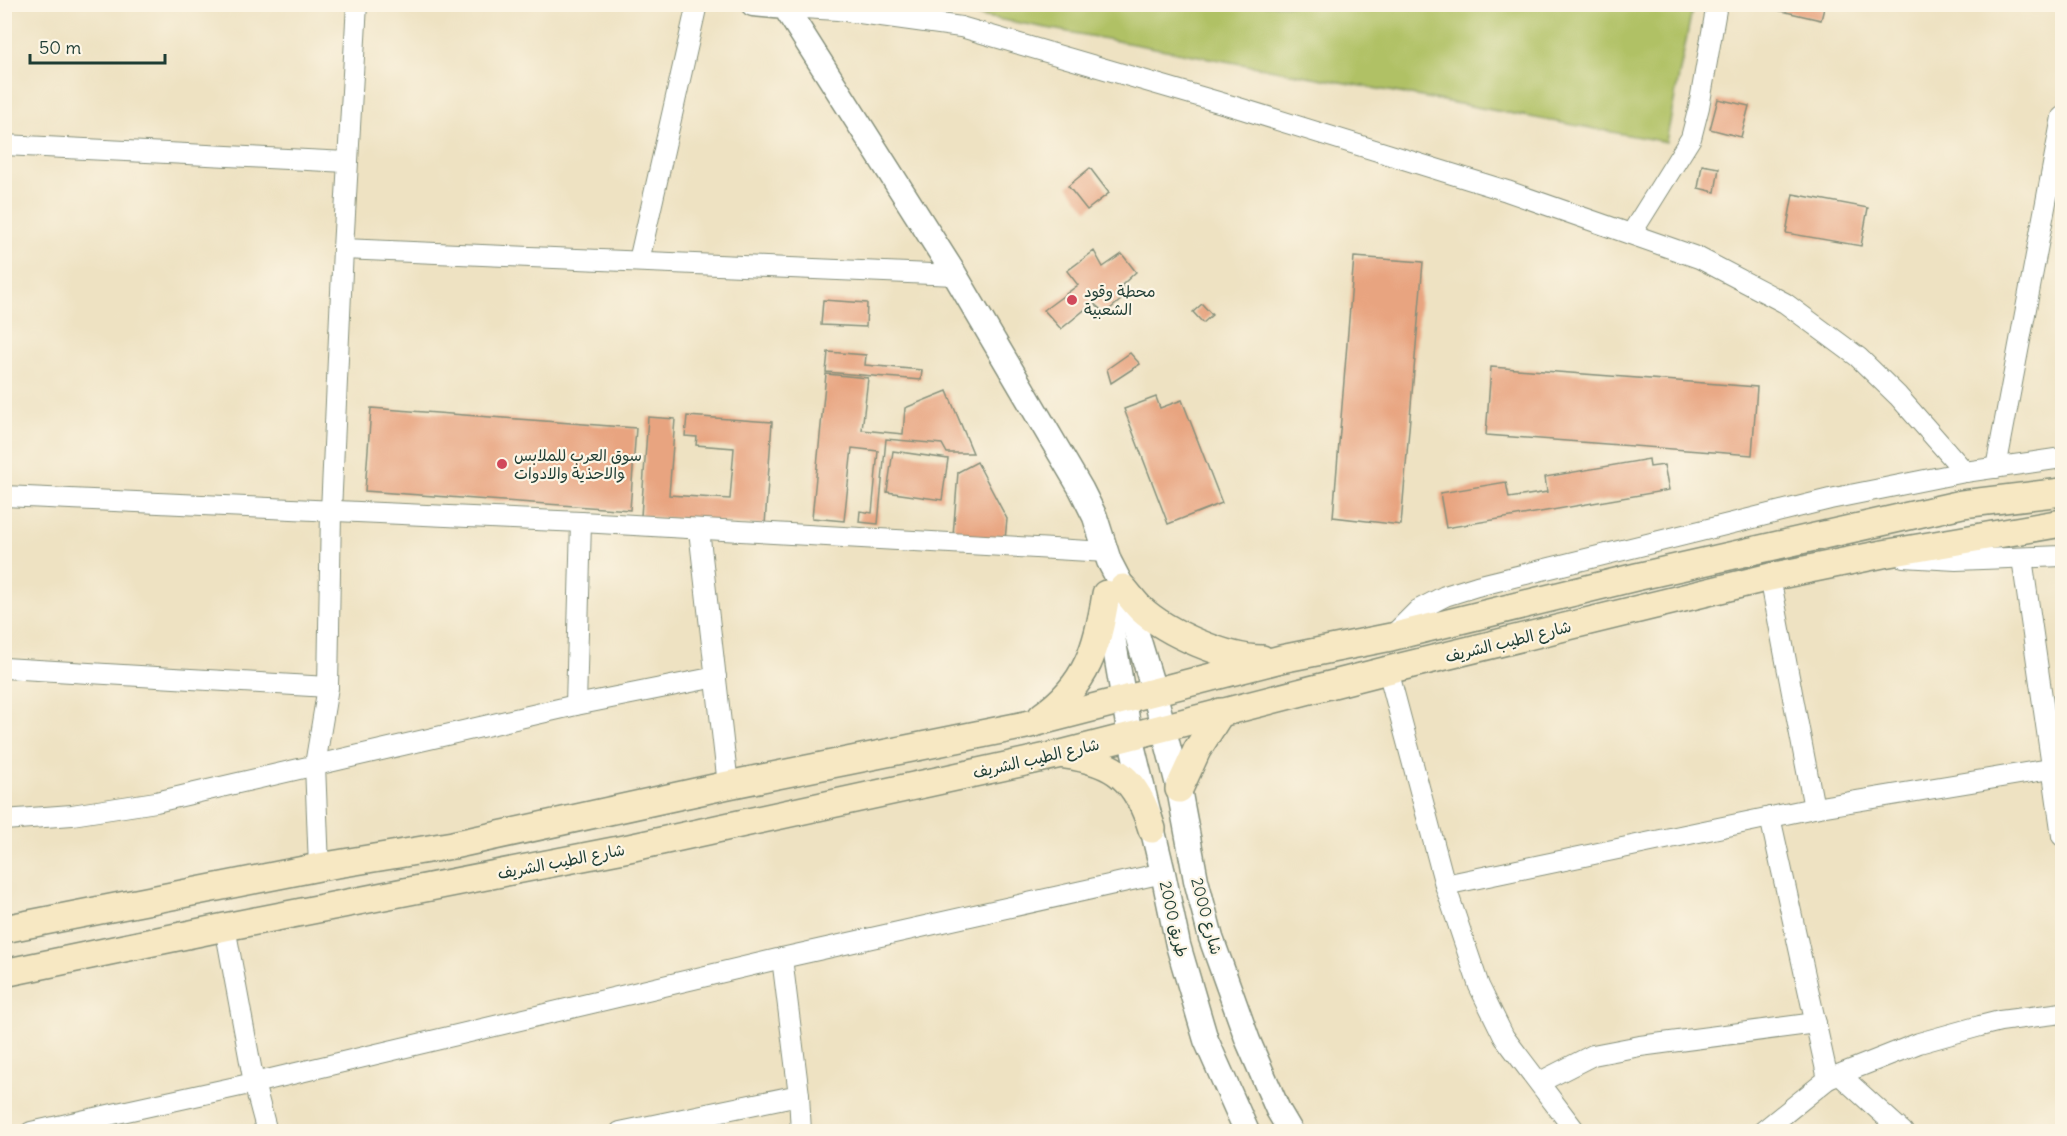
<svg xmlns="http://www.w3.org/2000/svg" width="2067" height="1136" font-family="Delius,'Playpen Sans Arabic',sans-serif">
<rect width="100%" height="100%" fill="#fcf5e5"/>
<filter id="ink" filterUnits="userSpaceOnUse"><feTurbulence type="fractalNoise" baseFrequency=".0167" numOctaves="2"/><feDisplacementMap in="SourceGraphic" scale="12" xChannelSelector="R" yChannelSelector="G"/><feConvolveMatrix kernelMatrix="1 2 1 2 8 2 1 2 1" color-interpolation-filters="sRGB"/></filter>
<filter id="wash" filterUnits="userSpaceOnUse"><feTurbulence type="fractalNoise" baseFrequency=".008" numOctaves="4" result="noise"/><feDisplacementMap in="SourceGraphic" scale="24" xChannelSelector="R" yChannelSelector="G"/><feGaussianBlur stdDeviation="1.35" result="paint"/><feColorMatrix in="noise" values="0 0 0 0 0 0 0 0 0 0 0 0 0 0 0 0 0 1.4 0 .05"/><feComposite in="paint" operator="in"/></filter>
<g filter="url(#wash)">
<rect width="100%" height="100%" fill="#eee2c2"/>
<!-- green -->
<polygon fill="#b0c165" stroke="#687f4c" stroke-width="1.5" points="921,5 1693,5 1666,142"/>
<g id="blocks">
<!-- building -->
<g fill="#e8a480">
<polygon points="1751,4 1825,4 1821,20"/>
<polygon points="1718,99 1749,106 1741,137 1710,129"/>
<polygon points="1702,165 1719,168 1715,192 1698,188"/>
<polygon points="1090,168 1109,193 1087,210 1068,186"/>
<polygon points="1793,194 1868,208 1861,246 1786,233"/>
<polygon points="1094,251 1103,267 1122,254 1136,272 1122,285 1127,295 1105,313 1093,303 1061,329 1044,310 1078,285 1067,271"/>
<polygon points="1354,257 1423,262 1401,525 1333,517"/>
<polygon points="823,300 867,303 866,327 821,325"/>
<polygon points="1202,304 1212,315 1203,323 1193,312"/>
<polygon points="828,352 866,355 865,365 922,370 921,380 826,372"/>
<polygon points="1130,353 1140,364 1111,383 1107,369"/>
<polygon points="1491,367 1757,387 1752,455 1486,435"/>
<polygon points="826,374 868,378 862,430 903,434 905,408 947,391 973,453 947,453 942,444 886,439 878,524 859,522 860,511 872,513 878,451 852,448 844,521 812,518"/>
<polygon points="1156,397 1160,408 1182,400 1222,503 1168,524 1124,409"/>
<polygon points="371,408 636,428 630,510 365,491"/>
<polygon points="687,416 772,422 765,525 641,516 648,417 675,419 669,495 730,499 734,448 696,445 697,437 685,436"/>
<polygon points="893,451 948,459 942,500 887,492"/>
<polygon points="1649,459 1650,467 1664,465 1669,490 1446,528 1440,493 1506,482 1509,498 1547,492 1545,477"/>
<polygon points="977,462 1007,519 1005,540 953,536 958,472"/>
</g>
</g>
</g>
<g filter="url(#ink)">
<use href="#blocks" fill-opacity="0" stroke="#86907b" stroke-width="1.5"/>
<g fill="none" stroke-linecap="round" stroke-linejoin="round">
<defs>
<g id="minor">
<polyline points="785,7 838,10 961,27 1239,108 1507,191 1699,258 1785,303 1858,357 1898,396 1965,472"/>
<polyline points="4,145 347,162"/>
<polyline points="1631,234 1691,138 1699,107 1717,4"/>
<polyline points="343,249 955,275"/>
<polyline points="639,261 697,4"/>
<polyline points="1996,468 2062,117"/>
<polyline points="4,496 581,522 1107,552"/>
<polyline points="699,530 728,785"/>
<polyline points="1903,557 1956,560 2062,556"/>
<polyline points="2022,558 2062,836"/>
<polyline points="1770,577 1814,808"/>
<polyline points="1391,637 1418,610 1445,596 1477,586 1830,499 1965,472 2062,458"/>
<polyline points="4,668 328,687"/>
<polyline points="1388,670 1445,885 1479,986 1504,1037 1576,1132"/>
<polyline points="576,705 581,522"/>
<polyline points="1770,817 1828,1079"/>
<polyline points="4,820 72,815 156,802 576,705 716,677"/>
<polyline points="319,867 315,765 328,687 331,511 343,249 357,4"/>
<polyline points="1445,885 1814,808 2062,767"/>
<polyline points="225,927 254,1083 267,1132"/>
<polyline points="1840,1075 1903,1132"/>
<polyline points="1540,1082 1593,1055 1640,1046 1816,1023"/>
<polyline points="799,1095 801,1132"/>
<polyline points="31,1132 254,1083 782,958 1163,873"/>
<polyline points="620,1132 799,1095 782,958"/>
<polyline points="1762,1132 1828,1079 1919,1043 1980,1026 2000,1021 2062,1013"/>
</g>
<g id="tertiary">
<polyline points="753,4 785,7 955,275 1081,489 1095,517 1109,561 1123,588 1154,691 1179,789 1196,880 1211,938 1248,1041 1278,1110 1291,1132"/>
<polyline points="1107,602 1130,736 1163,873 1178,945 1206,1040 1247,1132"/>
</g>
<g id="secondary">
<path d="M1123,588C1129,595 1135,603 1141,609C1167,633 1227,659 1262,659"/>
<path d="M1042,716C1087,685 1098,646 1106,594"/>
<path d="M1065,755C1116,762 1137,780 1152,829"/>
<polyline points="1179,789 1197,750 1221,712"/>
<polyline points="4,929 319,867 453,845 728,785 1026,725 1281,659 1391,637 1636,577 1962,504 2062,492"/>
<polyline points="4,973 225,927 629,848 1061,754 1388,670 1770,577 1883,554 2062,523"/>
</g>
</defs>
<!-- minor casing -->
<use href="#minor" stroke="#86907b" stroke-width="22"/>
<!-- tertiary casing -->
<use href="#tertiary" stroke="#86907b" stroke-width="27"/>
<!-- secondary casing -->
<use href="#secondary" stroke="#86907b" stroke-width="30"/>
<!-- minor -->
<use href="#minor" stroke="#fff" stroke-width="20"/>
<!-- tertiary -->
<use href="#tertiary" stroke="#fff" stroke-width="24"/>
<!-- secondary -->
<use href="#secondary" stroke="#f7e8c3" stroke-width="27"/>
</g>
</g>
<!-- markers -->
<g fill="#d1495b" stroke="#fcf5e5" stroke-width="2">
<circle cx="1072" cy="300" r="6"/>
<circle cx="502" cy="464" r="6"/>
</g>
<g text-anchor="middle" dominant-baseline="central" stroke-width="4.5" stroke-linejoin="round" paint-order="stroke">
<!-- poi labels -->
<g font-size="16" fill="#1f3d34" stroke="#fcf5e5" text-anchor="start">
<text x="1084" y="291">محطة وقود<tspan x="1084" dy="18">الشعبية</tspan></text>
<text x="514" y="455">سوق العرب للملابس<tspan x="514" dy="18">والاحذية والادوات</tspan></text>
</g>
<!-- street labels -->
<g font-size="16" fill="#1f3d34" stroke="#fcf5e5">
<text transform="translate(1508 641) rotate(-14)">شارع الطيب الشريف</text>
<text transform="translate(1036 758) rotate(-13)">شارع الطيب الشريف</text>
<text transform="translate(561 861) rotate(-11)">شارع الطيب الشريف</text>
<text transform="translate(1207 916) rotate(75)">شارع 2000</text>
<text transform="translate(1174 919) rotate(77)">طريق 2000</text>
</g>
</g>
<!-- margin -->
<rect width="2067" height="1136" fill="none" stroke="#fcf5e5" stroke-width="24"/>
<!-- scale -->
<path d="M30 54v9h135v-9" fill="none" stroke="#1f3d34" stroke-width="3"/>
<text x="39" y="54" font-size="18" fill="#1f3d34" stroke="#fcf5e5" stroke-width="4.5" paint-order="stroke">50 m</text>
</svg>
